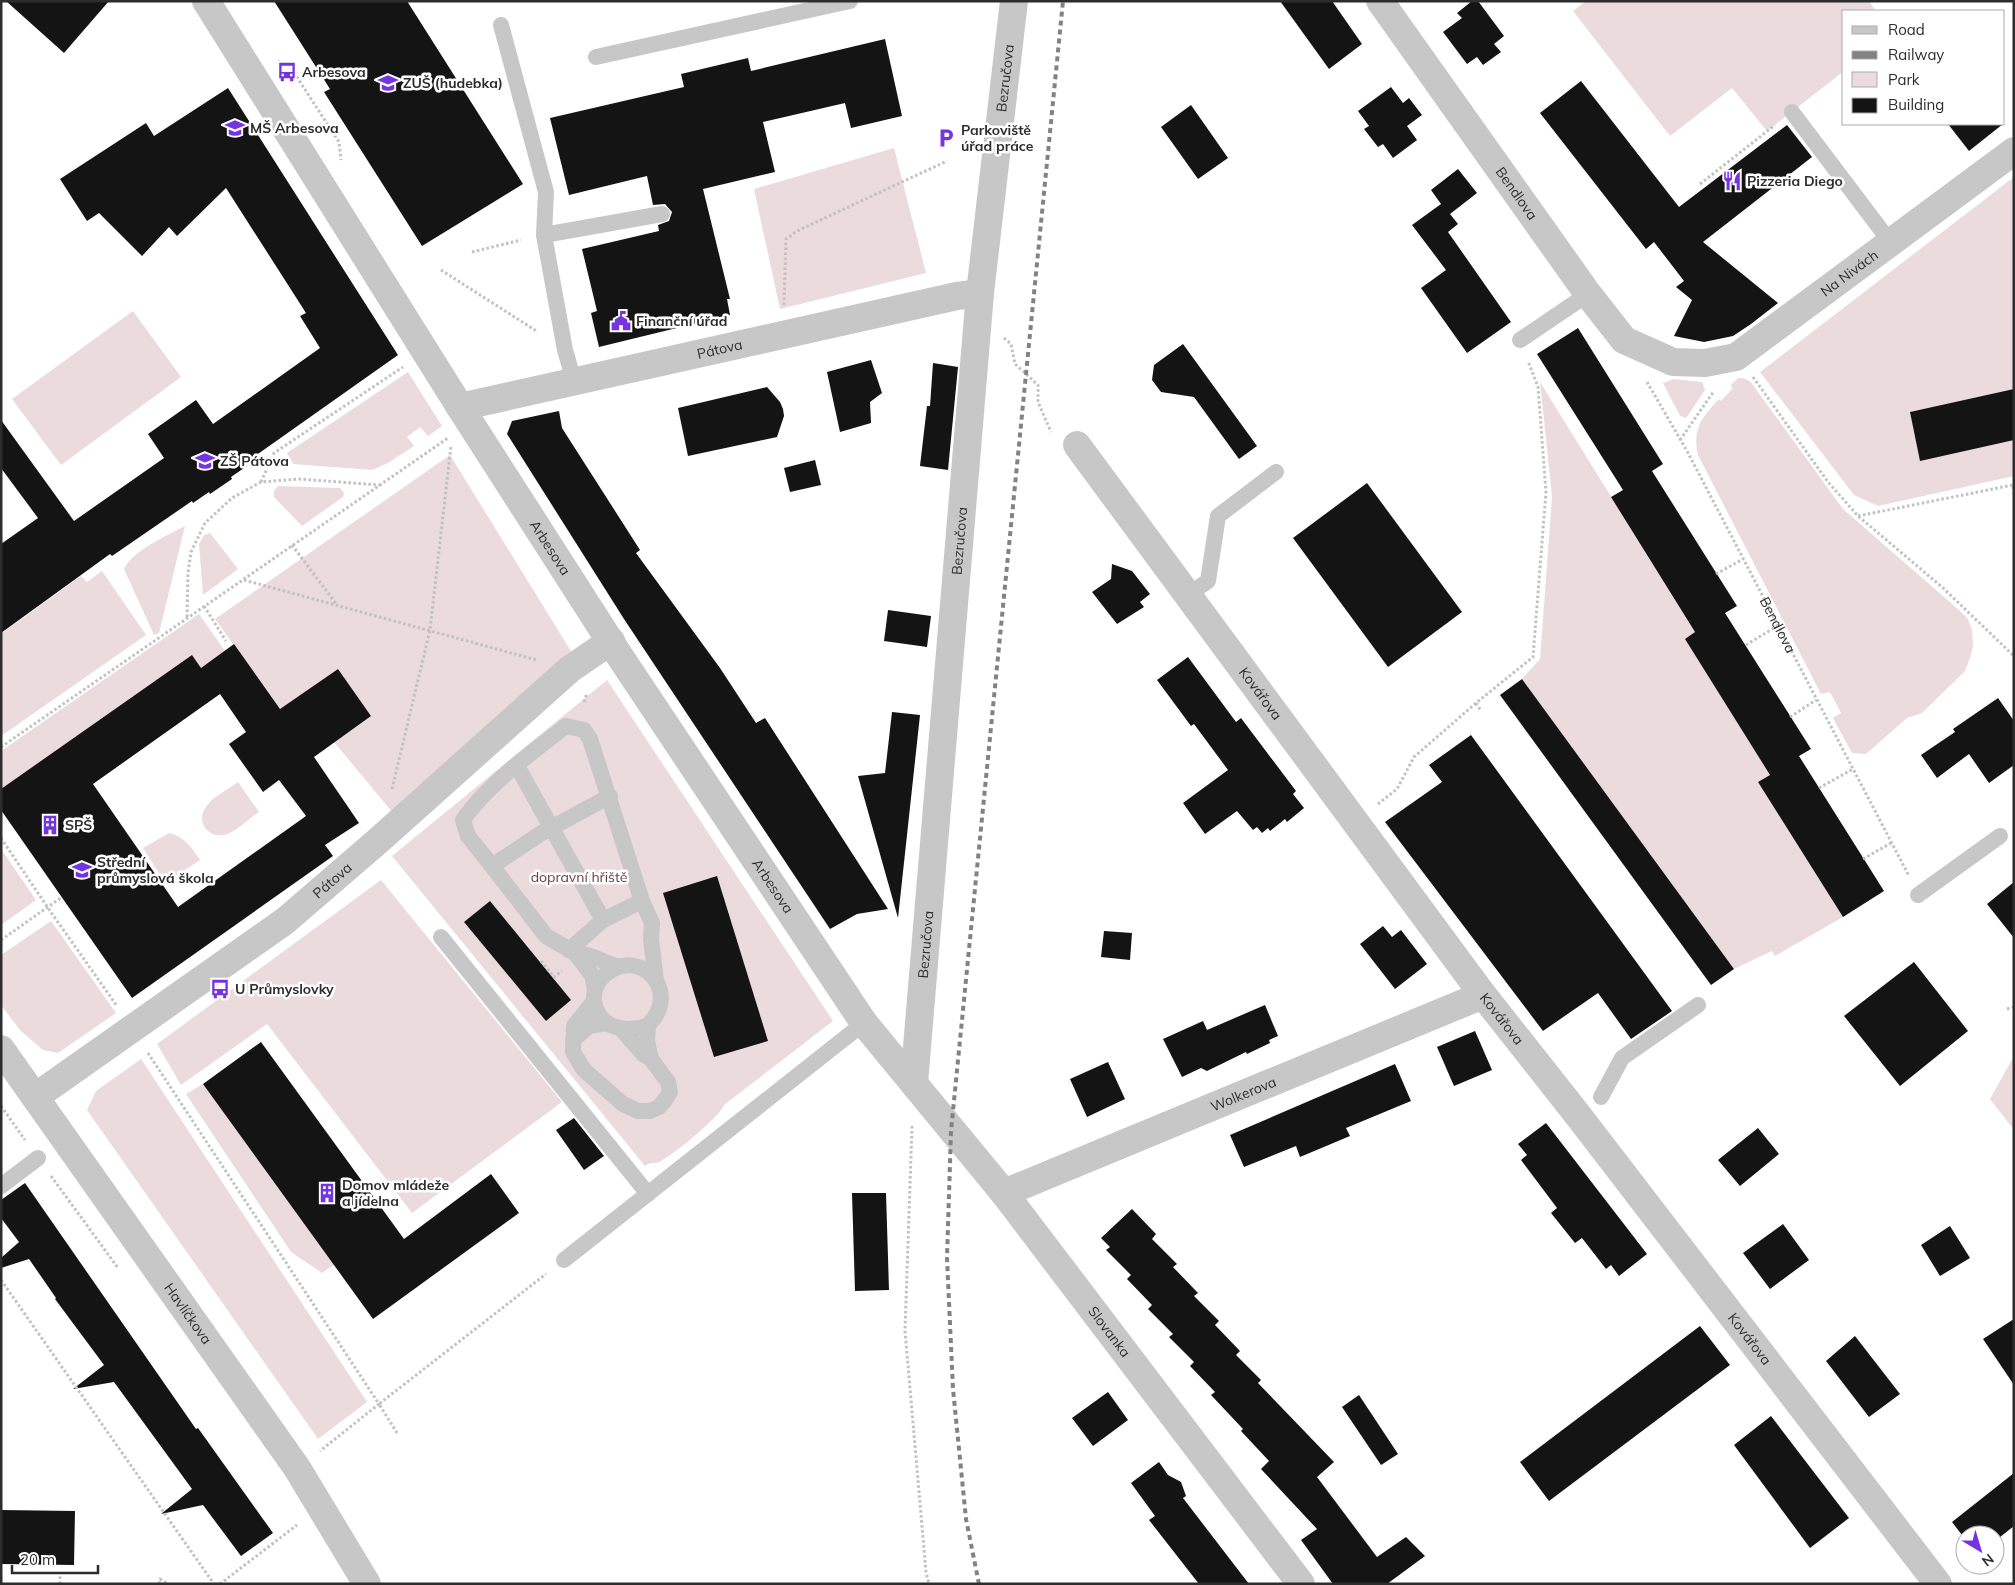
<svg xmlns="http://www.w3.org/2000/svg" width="2015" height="1585" font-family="Mulish,sans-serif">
<rect width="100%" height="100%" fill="#fff"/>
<!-- green -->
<g fill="#ebdbdd">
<polygon points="1586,1 1869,1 1876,11 1844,11 1844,71 1767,131 1732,88 1670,136 1573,11"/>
<polygon points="894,148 926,273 780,309 754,189"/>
<polygon points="2014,177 2014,476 1878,506 1854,495 1760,372"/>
<polygon points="133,311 181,377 61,465 12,399"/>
<polygon points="408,372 442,426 428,436 420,427 407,437 414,446 388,463 372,470 293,464 287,453"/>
<path d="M1738,378H1743L1750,381L1843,509L1959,610L1968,619L1972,630L1973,646L1970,658L1965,671L1922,713L1907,718L1866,754L1852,753L1833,718L1841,713L1830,692L1821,694L1698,455C1692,429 1702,417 1719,399L1721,401L1733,388L1730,386Z"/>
<polygon points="1674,379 1702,382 1705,390 1686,418 1680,416 1663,383"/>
<polygon points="1540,382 1695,632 1685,639 1770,775 1758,782 1843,917 1775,956 1772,951 1734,969 1522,679 1540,659 1552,497"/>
<polygon points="450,455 574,656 393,813 334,742 371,716 338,669 280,709 215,619"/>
<polygon points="278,486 340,488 344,493 343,497 302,526 274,497 274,491"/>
<path d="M185,526L159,633L154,635L124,569C132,551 168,535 185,526Z"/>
<polygon points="210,533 238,569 203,595 199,544 204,535"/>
<polygon points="102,571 146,635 1,736 1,634 81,576 87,582"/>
<polygon points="199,614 225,651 201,668 192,655 1,789 1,751"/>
<path d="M607,680L833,1021L724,1105C721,1116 671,1157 659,1162C653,1164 650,1162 645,1166L392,856Z"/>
<path d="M238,782L259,812C250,818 240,828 230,833C209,842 192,821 209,803C216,795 229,789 238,782Z"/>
<path d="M169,833C185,837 191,847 200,860L165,883L143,848Z"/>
<polygon points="1,849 36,900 1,925"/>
<polygon points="381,880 562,1102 412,1213 267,1024 181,1085 157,1044"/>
<polygon points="51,921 116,1013 58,1053 43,1050 20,1030 1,1005 1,955"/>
<polygon points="2014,1056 2014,1130 1990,1099"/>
<polygon points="141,1059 367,1402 318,1439 87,1110 96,1091"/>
<polygon points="203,1084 334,1265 322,1273 291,1252 186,1094"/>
</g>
<!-- building -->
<g fill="#141414" fill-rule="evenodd">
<polygon points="6,1 109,1 64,53"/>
<polygon points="274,1 407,1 523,184 422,246 324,92 330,89"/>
<polygon points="1280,1 1332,1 1362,44 1329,69"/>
<polygon points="1472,1 1478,1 1504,36 1494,44 1501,52 1483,65 1477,57 1467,64 1443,32 1462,18 1457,13"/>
<polygon points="885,39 902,116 851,128 845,103 763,122 775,172 703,189 730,299 727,299 730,315 599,347 591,313 597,311 582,249 659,231 658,225 669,221 672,212 665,204 653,205 647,176 569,195 550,118 684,87 681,74 748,58 751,71"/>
<polygon points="1581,81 1679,207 1787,125 1812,157 1703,242 1778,303 1751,324 1733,336 1704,342 1674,336 1692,300 1676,287 1684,281 1654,242 1646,249 1540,113"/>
<polygon points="1391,87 1403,103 1409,98 1422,115 1407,126 1417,140 1393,158 1383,144 1378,147 1364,129 1369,126 1358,111"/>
<polygon points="228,88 398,355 245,463 247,466 231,477 232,479 210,494 209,492 193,503 192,501 112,556 110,554 1,633 1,544 38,518 1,468 1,420 74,521 164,458 148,434 196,400 213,424 320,348 300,316 306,313 226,188 177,236 169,227 142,256 99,213 87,221 60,179 146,123 154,136"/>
<polygon points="1191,105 1228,158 1198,179 1161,127"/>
<polygon points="1948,124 2003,124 1969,151"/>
<polygon points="1458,169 1477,193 1450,214 1458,224 1448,232 1511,322 1467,353 1421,288 1446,270 1412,225 1441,204 1431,190"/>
<polygon points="1578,328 1663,464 1652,471 1737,606 1725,613 1811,749 1799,756 1884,891 1843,917 1758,782 1770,775 1685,639 1695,632 1611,497 1623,490 1537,354"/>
<polygon points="1183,344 1257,446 1239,459 1194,397 1161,392 1152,380 1154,365"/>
<polygon points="871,360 882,393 870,402 871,423 840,432 827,372"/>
<polygon points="933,363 958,367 948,470 920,466 927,406 930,406"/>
<polygon points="767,387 780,402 783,409 784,416 777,437 688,456 678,408"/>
<polygon points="2014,389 2014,440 1920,461 1910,412"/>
<polygon points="559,411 562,428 640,550 636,553 720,668 756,723 765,718 888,909 857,914 830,929 624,619 507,434 512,421"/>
<polygon points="815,460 821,485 790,492 784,468"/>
<polygon points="1367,483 1462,612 1388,667 1293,538"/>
<polygon points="1112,564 1132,571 1150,594 1140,602 1144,607 1117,624 1092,592 1111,579"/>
<polygon points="888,610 931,616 927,647 884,641"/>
<path d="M234,644L280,709L338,669L371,716L314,757L359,823L325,845L333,856L132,998L1,810V789L192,655L201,668ZM220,694L246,732L229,744L263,792L279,780L306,816L178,907L93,784Z"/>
<polygon points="1188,657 1236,722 1241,718 1296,791 1293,794 1304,808 1287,822 1285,819 1270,831 1268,828 1262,833 1257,827 1253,830 1237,811 1205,834 1183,803 1228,770 1194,724 1191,726 1157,680"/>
<polygon points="1522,679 1734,969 1711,985 1500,695"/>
<polygon points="1998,698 2014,721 2014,765 1989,783 1969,754 1937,778 1921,755 1955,732 1953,729"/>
<polygon points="892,712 920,715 898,918 858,776 885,773"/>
<polygon points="1471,735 1672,1011 1631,1039 1598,993 1543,1031 1385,822 1442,782 1429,765"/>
<polygon points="717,876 768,1041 714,1057 663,893"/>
<polygon points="2014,882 2014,938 1987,904"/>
<polygon points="490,901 571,1000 546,1021 464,922"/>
<polygon points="1383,926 1392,937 1401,930 1427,964 1395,989 1360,944"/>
<polygon points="1104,931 1132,933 1130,960 1101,957"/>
<polygon points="1914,962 1968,1031 1900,1086 1844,1016"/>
<polygon points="1265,1005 1278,1036 1269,1040 1270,1043 1247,1054 1246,1052 1207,1071 1201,1068 1182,1077 1163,1039 1203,1021 1207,1030"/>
<polygon points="1475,1031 1492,1070 1454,1086 1437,1047"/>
<polygon points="261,1042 404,1239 491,1174 519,1213 373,1319 203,1084"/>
<polygon points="1108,1062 1125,1099 1087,1117 1070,1079"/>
<polygon points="1395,1064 1411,1101 1346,1128 1350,1136 1300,1157 1296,1146 1244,1167 1230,1135"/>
<polygon points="574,1118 604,1156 584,1170 556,1130"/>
<polygon points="1546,1123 1647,1254 1619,1276 1611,1265 1606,1269 1582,1238 1575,1243 1551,1213 1557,1208 1521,1160 1527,1155 1518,1144"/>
<polygon points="1758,1128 1779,1154 1740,1186 1718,1160"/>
<polygon points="25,1183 196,1429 198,1428 273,1533 241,1556 203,1505 161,1514 192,1489 114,1382 73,1389 104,1365 55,1299 56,1298 29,1259 1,1268 1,1258 19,1242 1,1218 1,1200"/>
<polygon points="852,1193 886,1193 889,1290 855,1291"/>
<polygon points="1132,1209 1156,1234 1152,1239 1177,1264 1173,1267 1198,1293 1194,1296 1219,1321 1215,1325 1240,1351 1236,1355 1261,1380 1258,1383 1334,1462 1317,1477 1377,1557 1406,1537 1425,1556 1387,1584 1333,1584 1301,1540 1317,1529 1261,1469 1269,1461 1241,1431 1243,1429 1211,1395 1215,1392 1190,1366 1194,1362 1169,1337 1173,1334 1148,1309 1152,1305 1127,1279 1131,1275 1106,1250 1110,1247 1101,1238"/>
<polygon points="1783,1224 1809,1260 1770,1289 1743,1253"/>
<polygon points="1950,1226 1970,1258 1940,1276 1921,1245"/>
<polygon points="2014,1319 2014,1385 1983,1339"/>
<polygon points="1700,1326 1730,1365 1549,1501 1520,1462"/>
<polygon points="1855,1336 1900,1394 1869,1417 1826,1361"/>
<polygon points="1108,1392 1128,1420 1093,1446 1072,1418"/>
<polygon points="1359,1395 1398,1454 1381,1465 1342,1407"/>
<polygon points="1771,1416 1849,1518 1810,1548 1734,1445"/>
<polygon points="1159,1462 1168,1475 1181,1482 1186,1496 1183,1498 1249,1584 1199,1584 1149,1520 1155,1516 1131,1483"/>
<polygon points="2014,1473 2014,1526 1995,1541 1995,1535 1965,1535 1965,1539 1952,1522"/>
<polygon points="1,1510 75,1511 74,1565 1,1564"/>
</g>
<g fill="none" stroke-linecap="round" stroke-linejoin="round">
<!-- path -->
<g stroke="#c1c1c1" stroke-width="3" stroke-dasharray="2.5 2.5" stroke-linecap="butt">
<polyline points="278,61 291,68 339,142 341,160"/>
<polyline points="1700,184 1775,125"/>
<polyline points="472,252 521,240"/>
<polyline points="441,270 538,332"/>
<polyline points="784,305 786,239 797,231 947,161"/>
<polyline points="1004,338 1011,344 1015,364 1038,385 1038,402 1051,432"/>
<polyline points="1753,377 1828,482 1858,516 1942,587 2014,656"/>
<path id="s1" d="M1647,382L1687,451L1909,876"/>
<polyline points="1680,440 1714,391"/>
<polyline points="261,482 274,453 403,367"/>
<polyline points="1858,516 2013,485 2014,495"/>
<polyline points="292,545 337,605"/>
<polyline points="1716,574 1743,559"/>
<polyline points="244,580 537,660"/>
<polyline points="204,606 226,641"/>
<polyline points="187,617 188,573 191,552 205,523 232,498 261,482 299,479 380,485"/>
<polyline points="1746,645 1777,626"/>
<polyline points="584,702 587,693"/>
<polyline points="1476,703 1481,711"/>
<polyline points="1790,717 1816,700"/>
<polyline points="1,747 448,438"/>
<polyline points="1819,788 1853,769"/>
<polyline points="392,789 430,630 451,446"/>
<polyline points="1378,804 1397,789 1414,757 1476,703 1533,657 1546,492 1538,387 1528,361"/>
<polyline points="1,838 48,908 117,1006"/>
<polyline points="1863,859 1891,843"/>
<polyline points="1,940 62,897"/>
<polyline points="541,961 554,977 562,971"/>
<polyline points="2007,1009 2014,1007"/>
<polyline points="148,1053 379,1404 320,1451"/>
<polyline points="1,1106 25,1140"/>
<polyline points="912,1126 905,1331 926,1572 929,1584"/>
<polyline points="51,1176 118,1268"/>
<polyline points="1,1280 214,1584"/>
<polyline points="397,1433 379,1404 546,1274"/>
<polyline points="60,1584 60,1575"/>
<polyline points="159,1584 160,1579 168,1584"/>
<polyline points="220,1584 297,1525"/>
</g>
<!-- service -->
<g stroke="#c7c7c7" stroke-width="16">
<polyline points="501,25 546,192 544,235 565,350 574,381"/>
<polyline points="596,57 850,1"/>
<polyline points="1792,112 1891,243"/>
<polyline points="544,235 662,214"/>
<polyline points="1520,340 1588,294"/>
<polyline points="1188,595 1208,581 1218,516 1276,472"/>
<polyline points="517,766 603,920"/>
<polyline points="492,866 540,834 610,796"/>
<polyline points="1918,895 2000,836"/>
<polyline points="441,937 648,1194"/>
<polyline points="569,950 603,920 642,901"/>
<path d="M575,953C590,953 602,962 616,966"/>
<path d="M595,989L592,975L575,953L546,936L492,866L468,836L463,820C486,786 533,751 566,726L584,730L590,739L642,901L652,923L651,939L656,981"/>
<polyline points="594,1001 574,1026 573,1052 584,1070 623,1104 638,1111 650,1111 659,1107 665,1100 670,1092 668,1082 651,1059 643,1054 622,1030"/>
<path d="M648,1025C627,1034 597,1028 594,1001C593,990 598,980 606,974C639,946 683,991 648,1025L647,1041L651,1059"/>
<polyline points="573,1040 589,1026 607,1023"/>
<polyline points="1601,1097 1622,1058 1698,1005"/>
<polyline points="1,1186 38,1158"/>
<polyline points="564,1260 864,1023"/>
</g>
<!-- minor -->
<g stroke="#c7c7c7" stroke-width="28">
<path id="s2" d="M206,1L460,407L619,655L864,1023L1004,1193L1301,1584"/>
<path id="s3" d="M1380,1L1588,294L1624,340L1673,362L1705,363L1736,357L2014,151"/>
<path id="s4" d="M460,407L957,296L980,293"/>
<path id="s5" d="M1077,445L1483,995L1577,1114L1938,1584"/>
<path id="s6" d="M1,1049L297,1468L367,1584"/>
<path id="s7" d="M914,1083L980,293L1014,1"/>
<path id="s8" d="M35,1097L285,921L379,840L570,669L611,641"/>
<path id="s9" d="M1004,1193L1483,995"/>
</g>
<!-- rail -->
<polyline stroke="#828282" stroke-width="4" stroke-dasharray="5 4" stroke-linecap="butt" points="979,1584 966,1519 953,1389 947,1258 951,1131 1063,1"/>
</g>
<!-- icons -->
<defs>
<symbol id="bus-bare" viewBox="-9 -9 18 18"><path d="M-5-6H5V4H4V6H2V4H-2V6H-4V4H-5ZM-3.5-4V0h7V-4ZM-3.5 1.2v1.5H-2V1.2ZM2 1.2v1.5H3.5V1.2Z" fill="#7434df" stroke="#fff" stroke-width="2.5" paint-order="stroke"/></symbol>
<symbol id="school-bare" viewBox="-9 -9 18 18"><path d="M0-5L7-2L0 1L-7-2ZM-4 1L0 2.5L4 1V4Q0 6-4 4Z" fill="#7434df" stroke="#fff" stroke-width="2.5" paint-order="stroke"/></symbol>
<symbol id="parking-bare" viewBox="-9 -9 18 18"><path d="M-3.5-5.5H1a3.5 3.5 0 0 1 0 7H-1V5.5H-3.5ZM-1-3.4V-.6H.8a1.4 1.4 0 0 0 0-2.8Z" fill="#7434df" stroke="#fff" stroke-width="2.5" paint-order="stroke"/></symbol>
<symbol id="restaurant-bare" viewBox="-9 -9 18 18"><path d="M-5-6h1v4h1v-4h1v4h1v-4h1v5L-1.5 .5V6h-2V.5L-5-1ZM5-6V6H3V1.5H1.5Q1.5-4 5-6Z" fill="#7434df" stroke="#fff" stroke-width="2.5" paint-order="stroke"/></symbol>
<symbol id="civic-bare" viewBox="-9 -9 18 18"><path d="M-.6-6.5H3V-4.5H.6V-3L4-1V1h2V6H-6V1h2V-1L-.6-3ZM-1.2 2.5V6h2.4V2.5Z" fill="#7434df" stroke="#fff" stroke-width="2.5" paint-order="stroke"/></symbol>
<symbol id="building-bare" viewBox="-9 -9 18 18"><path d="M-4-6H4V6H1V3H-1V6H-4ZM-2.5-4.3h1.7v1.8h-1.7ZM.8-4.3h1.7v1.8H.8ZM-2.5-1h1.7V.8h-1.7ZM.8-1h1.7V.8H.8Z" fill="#7434df" stroke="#fff" stroke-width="2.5" paint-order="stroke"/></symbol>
</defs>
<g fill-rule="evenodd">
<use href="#bus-bare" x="273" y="58" width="28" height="28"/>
<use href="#school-bare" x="374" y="69" width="28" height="28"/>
<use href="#school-bare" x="221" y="114" width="28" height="28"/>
<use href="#parking-bare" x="932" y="124" width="28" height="28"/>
<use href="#restaurant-bare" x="1718" y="167" width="28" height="28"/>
<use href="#civic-bare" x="607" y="307" width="28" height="28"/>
<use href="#school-bare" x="191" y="447" width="28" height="28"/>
<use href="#building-bare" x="36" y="811" width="28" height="28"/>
<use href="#school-bare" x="68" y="856" width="28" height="28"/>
<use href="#bus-bare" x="206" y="975" width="28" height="28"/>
<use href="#building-bare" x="313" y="1179" width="28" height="28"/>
</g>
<g text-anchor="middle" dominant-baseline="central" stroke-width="5" stroke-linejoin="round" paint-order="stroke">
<!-- poi labels -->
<g font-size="14" font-weight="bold" fill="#2d2d2d" stroke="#fff" text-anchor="start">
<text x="302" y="72">Arbesova</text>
<text x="403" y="83">ZUŠ (hudebka)</text>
<text x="250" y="128">MŠ Arbesova</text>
<text x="961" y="130">Parkoviště<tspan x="961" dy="16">úřad práce</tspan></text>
<text x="1747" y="181">Pizzeria Diego</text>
<text x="636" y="321">Finanční úřad</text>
<text x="220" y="461">ZŠ Pátova</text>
<text x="65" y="825">SPŠ</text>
<text x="97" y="862">Střední<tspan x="97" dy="16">průmyslová škola</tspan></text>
<text x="235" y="989">U Průmyslovky</text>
<text x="342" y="1185">Domov mládeže<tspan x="342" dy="16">a jídelna</tspan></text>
</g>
<!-- street labels -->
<g font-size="14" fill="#2d2d2d" stroke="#fff">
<text stroke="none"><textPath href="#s7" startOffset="1009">Bezručova</textPath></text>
<text stroke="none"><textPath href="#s3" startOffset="236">Bendlova</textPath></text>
<text stroke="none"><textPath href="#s3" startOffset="676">Na Nivách</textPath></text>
<text stroke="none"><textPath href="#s4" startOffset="266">Pátova</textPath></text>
<text stroke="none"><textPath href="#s7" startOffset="544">Bezručova</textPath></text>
<text stroke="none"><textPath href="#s2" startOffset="646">Arbesova</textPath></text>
<text stroke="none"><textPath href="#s1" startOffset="276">Bendlova</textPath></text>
<text stroke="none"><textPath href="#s5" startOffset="309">Kovářova</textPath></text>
<text stroke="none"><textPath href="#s8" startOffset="368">Pátova</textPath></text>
<text stroke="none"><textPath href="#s2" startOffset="1051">Arbesova</textPath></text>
<text stroke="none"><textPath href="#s7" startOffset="139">Bezručova</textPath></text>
<text stroke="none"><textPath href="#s5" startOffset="714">Kovářova</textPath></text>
<text stroke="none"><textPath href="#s9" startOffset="259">Wolkerova</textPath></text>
<text stroke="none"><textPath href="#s6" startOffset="324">Havlíčkova</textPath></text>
<text stroke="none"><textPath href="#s2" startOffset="1610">Slovanka</textPath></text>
<text stroke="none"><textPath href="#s5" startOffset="1119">Kovářova</textPath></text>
</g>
<!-- park labels -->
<g font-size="14" fill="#673c3d" stroke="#fff">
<text x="579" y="877">dopravní hřiště</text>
</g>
</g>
<!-- border -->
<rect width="2015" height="1585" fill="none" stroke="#2d2d2d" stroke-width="5"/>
<!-- legend -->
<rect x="1842" y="10" width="162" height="115" fill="#ffffff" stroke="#ababab"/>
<rect x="1852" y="26" width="25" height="8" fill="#c7c7c7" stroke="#ababab"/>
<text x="1888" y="35" font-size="15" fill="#2d2d2d">Road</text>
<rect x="1852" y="51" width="25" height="8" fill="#828282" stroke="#ababab"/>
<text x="1888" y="60" font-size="15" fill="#2d2d2d">Railway</text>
<rect x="1852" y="72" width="25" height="15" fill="#ebdbdd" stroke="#ababab"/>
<text x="1888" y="85" font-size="15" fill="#2d2d2d">Park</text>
<rect x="1852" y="98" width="25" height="15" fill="#141414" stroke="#ababab"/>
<text x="1888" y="110" font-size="15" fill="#2d2d2d">Building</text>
<!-- north arrow -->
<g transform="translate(1980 1550) rotate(142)"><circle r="24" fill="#ffffff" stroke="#ababab"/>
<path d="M0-4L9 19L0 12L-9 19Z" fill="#7434df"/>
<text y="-8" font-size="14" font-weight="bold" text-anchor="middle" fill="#2d2d2d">N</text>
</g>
<!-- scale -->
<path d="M12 1565v8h86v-8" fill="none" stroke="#2d2d2d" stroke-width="2.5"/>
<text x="20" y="1565" font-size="15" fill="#2d2d2d" stroke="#ffffff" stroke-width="4" paint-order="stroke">20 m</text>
</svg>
